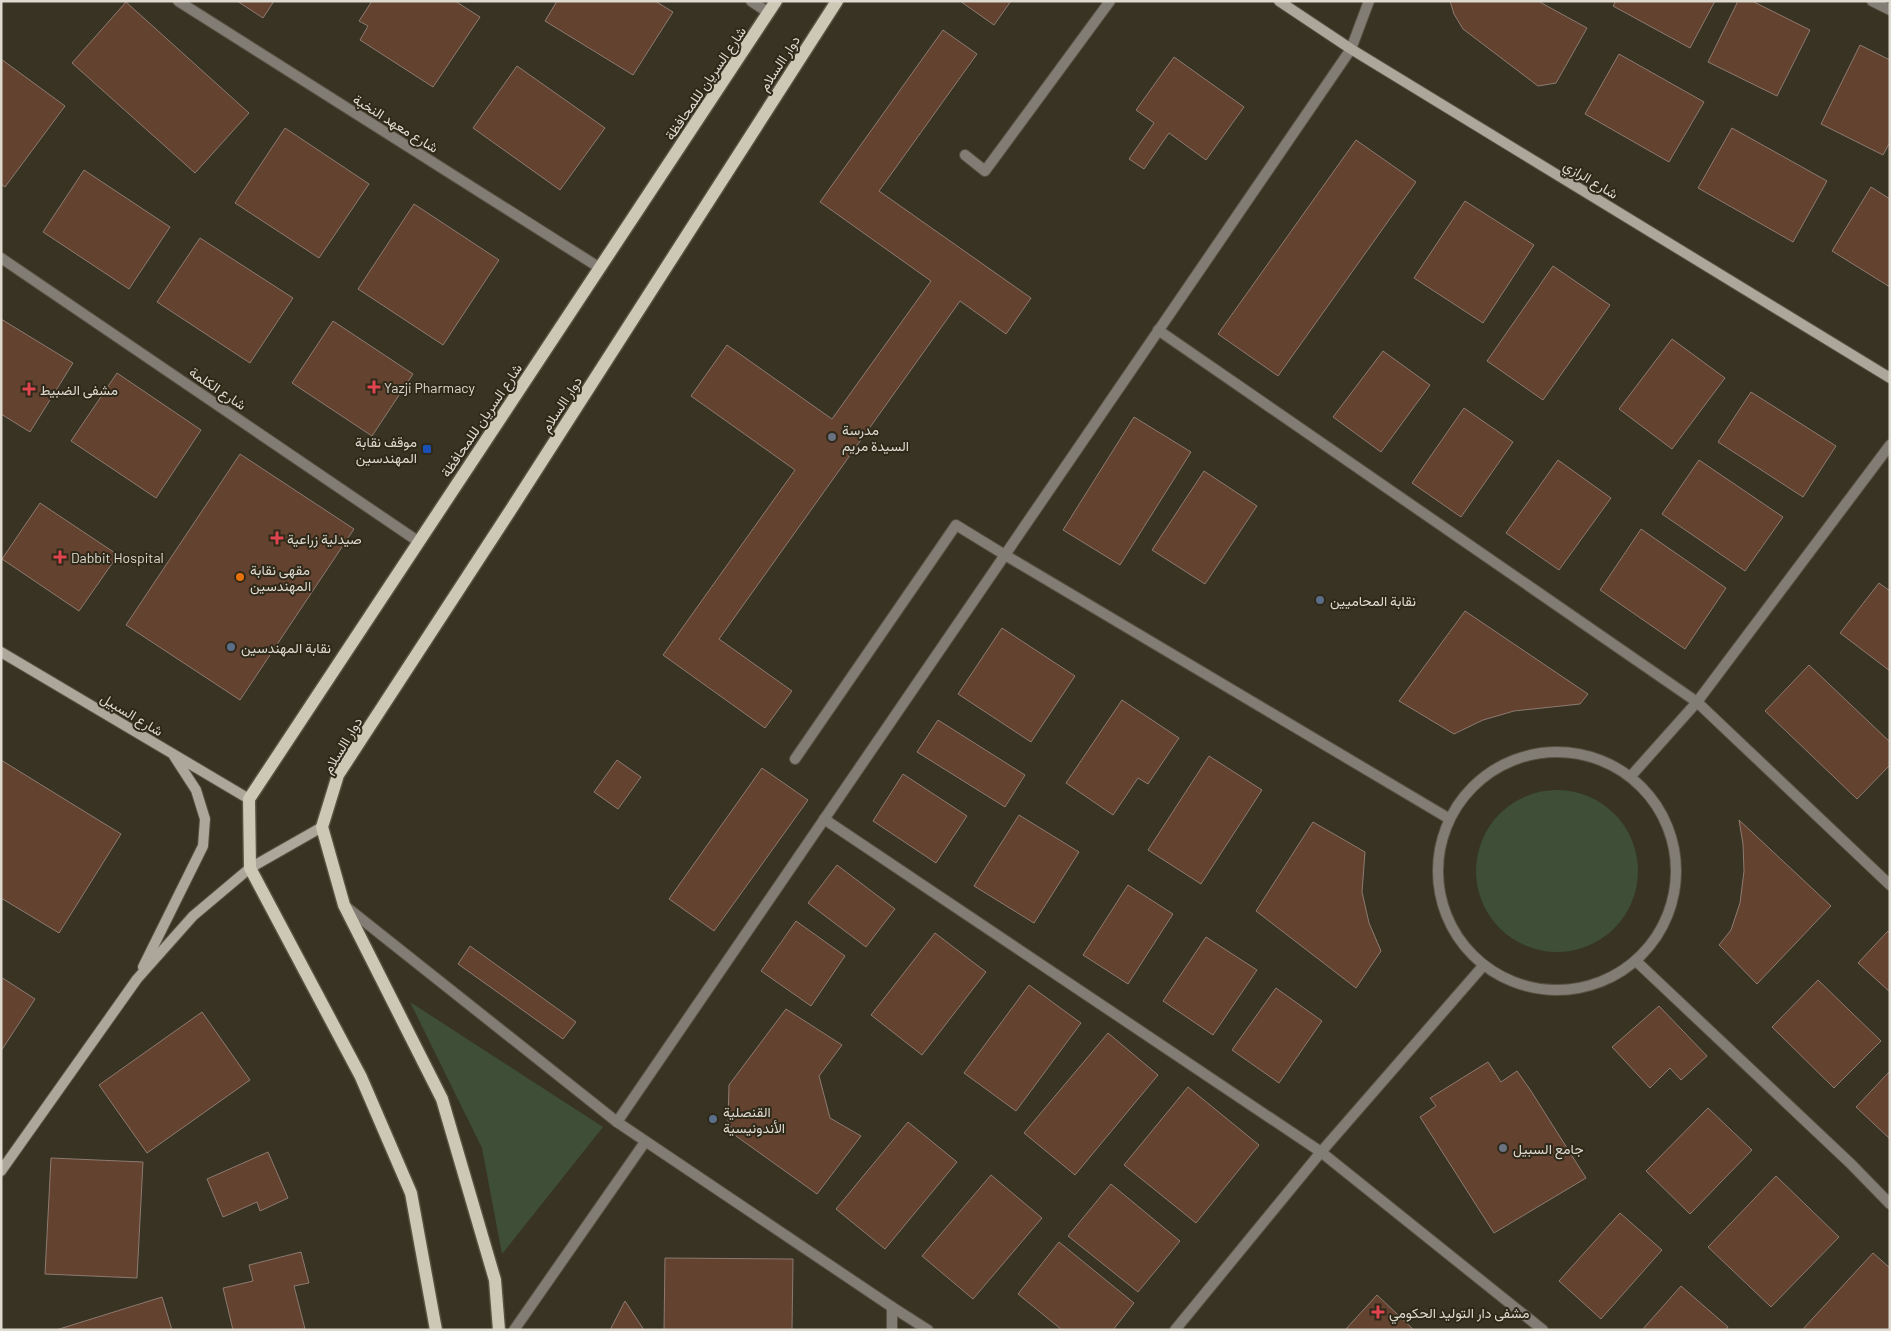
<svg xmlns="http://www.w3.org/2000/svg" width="1891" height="1331" font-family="Barlow,Vazirmatn,sans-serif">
<rect width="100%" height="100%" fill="#393323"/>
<!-- green -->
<g fill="#3e4e37">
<circle cx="1557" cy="871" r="81"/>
<polygon points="410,1002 603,1127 502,1254 482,1148"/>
</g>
<!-- building -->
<g fill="#634230" stroke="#8d7a70">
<polygon points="237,1 274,1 263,18"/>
<polygon points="372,1 455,1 480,17 433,87 360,40 368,26 359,21"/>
<polygon points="557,1 655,1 673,12 633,75 545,21"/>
<polygon points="960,1 1011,1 994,25"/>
<polygon points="1450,1 1538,1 1587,28 1556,83 1538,86 1463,29 1454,14"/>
<polygon points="1616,1 1715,1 1690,48 1613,6"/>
<polygon points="1738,1 1752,1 1810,30 1777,96 1708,62"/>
<polygon points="126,2 249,113 195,173 72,63"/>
<polygon points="943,30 977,54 879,191 1031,298 1006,334 960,301 719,639 792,691 765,728 663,655 795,470 691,396 727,345 832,419 931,281 820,202"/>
<polygon points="1860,45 1890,60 1890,142 1883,155 1821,124"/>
<polygon points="1619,54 1704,102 1669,162 1585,114"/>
<polygon points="1174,57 1244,107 1206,160 1169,133 1144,169 1129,159 1154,123 1136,110"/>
<polygon points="1,59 65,106 5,187 1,184"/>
<polygon points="517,66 605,128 560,190 473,128"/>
<polygon points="285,128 369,184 319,258 235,203"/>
<polygon points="1732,128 1827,181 1793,242 1698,188"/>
<polygon points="1356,140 1416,182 1278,376 1218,334"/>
<polygon points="84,170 170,227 129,289 43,232"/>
<polygon points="1871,187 1890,199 1890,287 1832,251"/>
<polygon points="1465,201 1534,245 1483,323 1414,278"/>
<polygon points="414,204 499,260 443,345 358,289"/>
<polygon points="200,238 293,298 250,363 157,302"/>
<polygon points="1553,266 1610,305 1543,400 1487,361"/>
<polygon points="1,319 73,363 30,432 1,414"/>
<polygon points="333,321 413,374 372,436 292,383"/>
<polygon points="1672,339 1725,378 1672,449 1619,409"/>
<polygon points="1383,351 1430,385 1381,452 1333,417"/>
<polygon points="117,373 201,430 156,498 71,441"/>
<polygon points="1751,392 1836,446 1803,497 1718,442"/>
<polygon points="1464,408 1513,442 1461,517 1412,483"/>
<polygon points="1134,417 1191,452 1120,565 1063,530"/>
<polygon points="240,454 354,529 240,700 126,625"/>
<polygon points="1558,460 1611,498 1559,570 1506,533"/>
<polygon points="1699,460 1783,517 1745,571 1662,514"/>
<polygon points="1204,471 1257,506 1205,584 1152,550"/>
<polygon points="40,503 118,555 79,611 2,559"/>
<polygon points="1641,529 1726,588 1685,649 1600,590"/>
<polygon points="1879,583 1890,591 1890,671 1840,633"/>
<polygon points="1465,611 1588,694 1580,704 1514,711 1483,720 1454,734 1399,701"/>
<polygon points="1002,628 1075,676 1031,742 958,694"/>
<polygon points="1809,665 1890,742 1890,765 1857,799 1765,711"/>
<polygon points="1122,700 1179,738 1148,784 1138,778 1113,815 1066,783"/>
<polygon points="938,720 1025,775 1005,807 917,752"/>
<polygon points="1209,756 1262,790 1201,884 1148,850"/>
<polygon points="1,760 121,834 59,933 1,898"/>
<polygon points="617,760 641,777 618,809 594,792"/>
<polygon points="762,768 808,800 714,931 669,899"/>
<polygon points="903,774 967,816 936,863 873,821"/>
<polygon points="1019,815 1079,852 1034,923 974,886"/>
<polygon points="1739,820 1831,906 1757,984 1719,945 1731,930 1740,903 1744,871 1743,844"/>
<polygon points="1313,822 1365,852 1362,892 1369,923 1381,951 1356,988 1256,911"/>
<polygon points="837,865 895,909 866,947 808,903"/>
<polygon points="1128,885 1173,914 1128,984 1083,955"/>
<polygon points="796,921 845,956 811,1006 761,971"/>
<polygon points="1888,931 1890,933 1890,992 1858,963"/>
<polygon points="935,933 986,972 922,1055 871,1015"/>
<polygon points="1206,937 1257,970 1213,1035 1163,1001"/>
<polygon points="470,946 576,1022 563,1039 458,964"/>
<polygon points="1,977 35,999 1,1051"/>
<polygon points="1818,980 1881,1041 1834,1088 1772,1027"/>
<polygon points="1029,985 1081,1023 1016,1111 964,1073"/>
<polygon points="1276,988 1322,1021 1279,1083 1232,1050"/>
<polygon points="1659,1006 1707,1056 1681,1080 1670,1068 1650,1088 1612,1047"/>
<polygon points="786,1009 842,1045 819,1076 830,1118 861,1136 817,1194 736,1136 728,1121 729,1085"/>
<polygon points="202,1012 250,1080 147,1153 99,1085"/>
<polygon points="1108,1033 1158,1075 1075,1175 1024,1133"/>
<polygon points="1488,1062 1501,1082 1517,1071 1531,1091 1586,1178 1494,1233 1420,1117 1436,1106 1430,1098"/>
<polygon points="1890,1071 1890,1139 1856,1107"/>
<polygon points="1188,1087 1259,1145 1196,1223 1124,1165"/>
<polygon points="1708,1108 1752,1150 1690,1214 1646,1171"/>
<polygon points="908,1122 957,1162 885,1249 836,1209"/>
<polygon points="268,1152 288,1198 260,1211 257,1202 223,1217 207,1179"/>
<polygon points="51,1158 143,1162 137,1278 45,1274"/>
<polygon points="991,1175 1042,1218 973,1299 922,1256"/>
<polygon points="1776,1176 1839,1237 1771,1307 1708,1247"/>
<polygon points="1111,1184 1180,1241 1138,1292 1068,1236"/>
<polygon points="1620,1213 1662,1250 1601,1319 1559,1281"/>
<polygon points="1059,1242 1134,1303 1113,1330 1062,1330 1018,1294"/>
<polygon points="301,1252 309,1283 294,1286 305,1329 233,1330 223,1288 253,1281 249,1265"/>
<polygon points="1873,1253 1890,1268 1890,1330 1802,1330"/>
<polygon points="665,1258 793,1259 792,1330 664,1330"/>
<polygon points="1681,1286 1728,1327 1726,1330 1642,1330"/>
<polygon points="1377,1295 1414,1330 1345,1330"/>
<polygon points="162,1297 172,1330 56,1330"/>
<polygon points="625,1301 644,1330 610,1330"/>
</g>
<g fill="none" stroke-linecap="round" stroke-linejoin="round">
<defs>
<g id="lane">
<polyline points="965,155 985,171 1110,1"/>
<polyline points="795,759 956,525 1005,555"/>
</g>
<g id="street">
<polyline points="178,1 600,268"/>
<polyline points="751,1 769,13"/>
<polyline points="1872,1 1890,10"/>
<polyline points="1,258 419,542"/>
<polyline points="1158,330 1697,702 1890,885"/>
<polyline points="1005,555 1448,818"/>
<circle cx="1557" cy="871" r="119"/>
<polyline points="1631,776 1697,702 1890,445"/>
<polyline points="824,819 1321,1152 1543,1330"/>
<polyline points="345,906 617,1122 892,1307 928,1330"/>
<polyline points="1636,961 1851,1164 1890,1204"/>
<polyline points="617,1122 1351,49 1369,1"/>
<polyline points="892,1307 892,1330"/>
<polyline points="514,1330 645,1142"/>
<polyline points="1175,1330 1321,1152 1483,966"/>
</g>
<g id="secondary">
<polyline points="1279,1 1351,49 1890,378"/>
<polyline points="1,652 249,799"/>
<polyline points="143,967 203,846 205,819 196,790 174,756"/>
<polyline points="1,1171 137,979 193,916 250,868 322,827"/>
</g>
<g id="primary">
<polyline points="436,1330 411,1193 361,1077 250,868 249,799 776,1"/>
<polyline points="499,1330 495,1280 442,1099 344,905 322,827 338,775 510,511 837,1"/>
</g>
</defs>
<!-- lane casing -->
<use href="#lane" stroke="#575142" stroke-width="12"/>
<!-- street casing -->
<use href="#street" stroke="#575142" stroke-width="12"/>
<!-- secondary casing -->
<use href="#secondary" stroke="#575142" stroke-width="12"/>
<!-- primary casing -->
<use href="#primary" stroke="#575142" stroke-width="15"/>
<!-- lane -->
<use href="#lane" stroke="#817d75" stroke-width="10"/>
<!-- street -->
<use href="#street" stroke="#817d75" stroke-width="10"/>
<!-- secondary -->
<use href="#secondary" stroke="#aca79a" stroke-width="10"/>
<!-- primary -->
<use href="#primary" stroke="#cdc7b6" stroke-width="12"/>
</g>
<!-- markers -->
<g fill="#e0444e" stroke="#2f2919" stroke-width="2">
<path d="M371.5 379.5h5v5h5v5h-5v5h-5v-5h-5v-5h5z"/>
<path d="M26.5 381.5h5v5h5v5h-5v5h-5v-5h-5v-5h5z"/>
<path d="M274.5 530.5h5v5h5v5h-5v5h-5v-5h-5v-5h5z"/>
<path d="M57.5 549.5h5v5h5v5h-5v5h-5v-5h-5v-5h5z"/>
<path d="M1375.5 1304.5h5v5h5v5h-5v5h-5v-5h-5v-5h5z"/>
</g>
<g fill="#6b7280" stroke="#2f2919" stroke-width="2">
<circle cx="832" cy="437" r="5"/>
<circle cx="1503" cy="1148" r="5"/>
</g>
<rect fill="#1a4fb4" stroke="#2f2919" stroke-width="2" x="422" y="444" width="10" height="10" rx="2.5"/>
<circle fill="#e8710a" stroke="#2f2919" stroke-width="2" cx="240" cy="577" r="5"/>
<g fill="#5c6f8a" stroke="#2f2919" stroke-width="2">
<circle cx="1320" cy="600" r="5"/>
<circle cx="231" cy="647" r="5"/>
<circle cx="713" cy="1119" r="5"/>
</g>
<g text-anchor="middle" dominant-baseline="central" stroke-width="4" stroke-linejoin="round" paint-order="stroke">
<!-- street labels -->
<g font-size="14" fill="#dedad0" stroke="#2f2919">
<text transform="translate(779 63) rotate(-57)">دوار االسلام</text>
<text transform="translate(705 83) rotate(-56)">شارع السريان لللمحافظة</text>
<text transform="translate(396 123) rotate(32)">شارع معهد النخبة</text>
<text transform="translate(1591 179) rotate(31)">شارع الرازي</text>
<text transform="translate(218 388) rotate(34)">شارع الكلمة</text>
<text transform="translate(561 404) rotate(-57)">دوار االسلام</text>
<text transform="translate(481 420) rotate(-56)">شارع السريان لللمحافظة</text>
<text transform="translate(132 714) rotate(31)">شارع السبيل</text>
<text transform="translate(342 745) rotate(-59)">دوار االسلام</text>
</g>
<!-- poi labels -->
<g font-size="14" fill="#dedad0" stroke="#2f2919" text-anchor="start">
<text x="384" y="387">Yazji Pharmacy</text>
<text x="40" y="389">مشفى الضبيط</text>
<text x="842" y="429">مدرسة<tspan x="842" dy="16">السيدة مريم</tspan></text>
<text x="417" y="441" text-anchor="end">موقف نقابة<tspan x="417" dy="16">المهندسين</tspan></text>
<text x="287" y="538">صيدلية زراعية</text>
<text x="71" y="557">Dabbit Hospital</text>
<text x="250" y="569">مقهى نقابة<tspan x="250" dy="16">المهندسين</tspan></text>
<text x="1330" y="600">نقابة المحاميين</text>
<text x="241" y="647">نقابة المهندسين</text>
<text x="723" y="1111">القنصلية<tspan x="723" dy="16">الأندونيسية</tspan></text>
<text x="1513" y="1148">جامع السبيل</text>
<text x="1389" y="1312">مشفى دار التوليد الحكومي</text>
</g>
</g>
<!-- border -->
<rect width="1891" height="1331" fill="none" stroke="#dedad0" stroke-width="5"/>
</svg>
